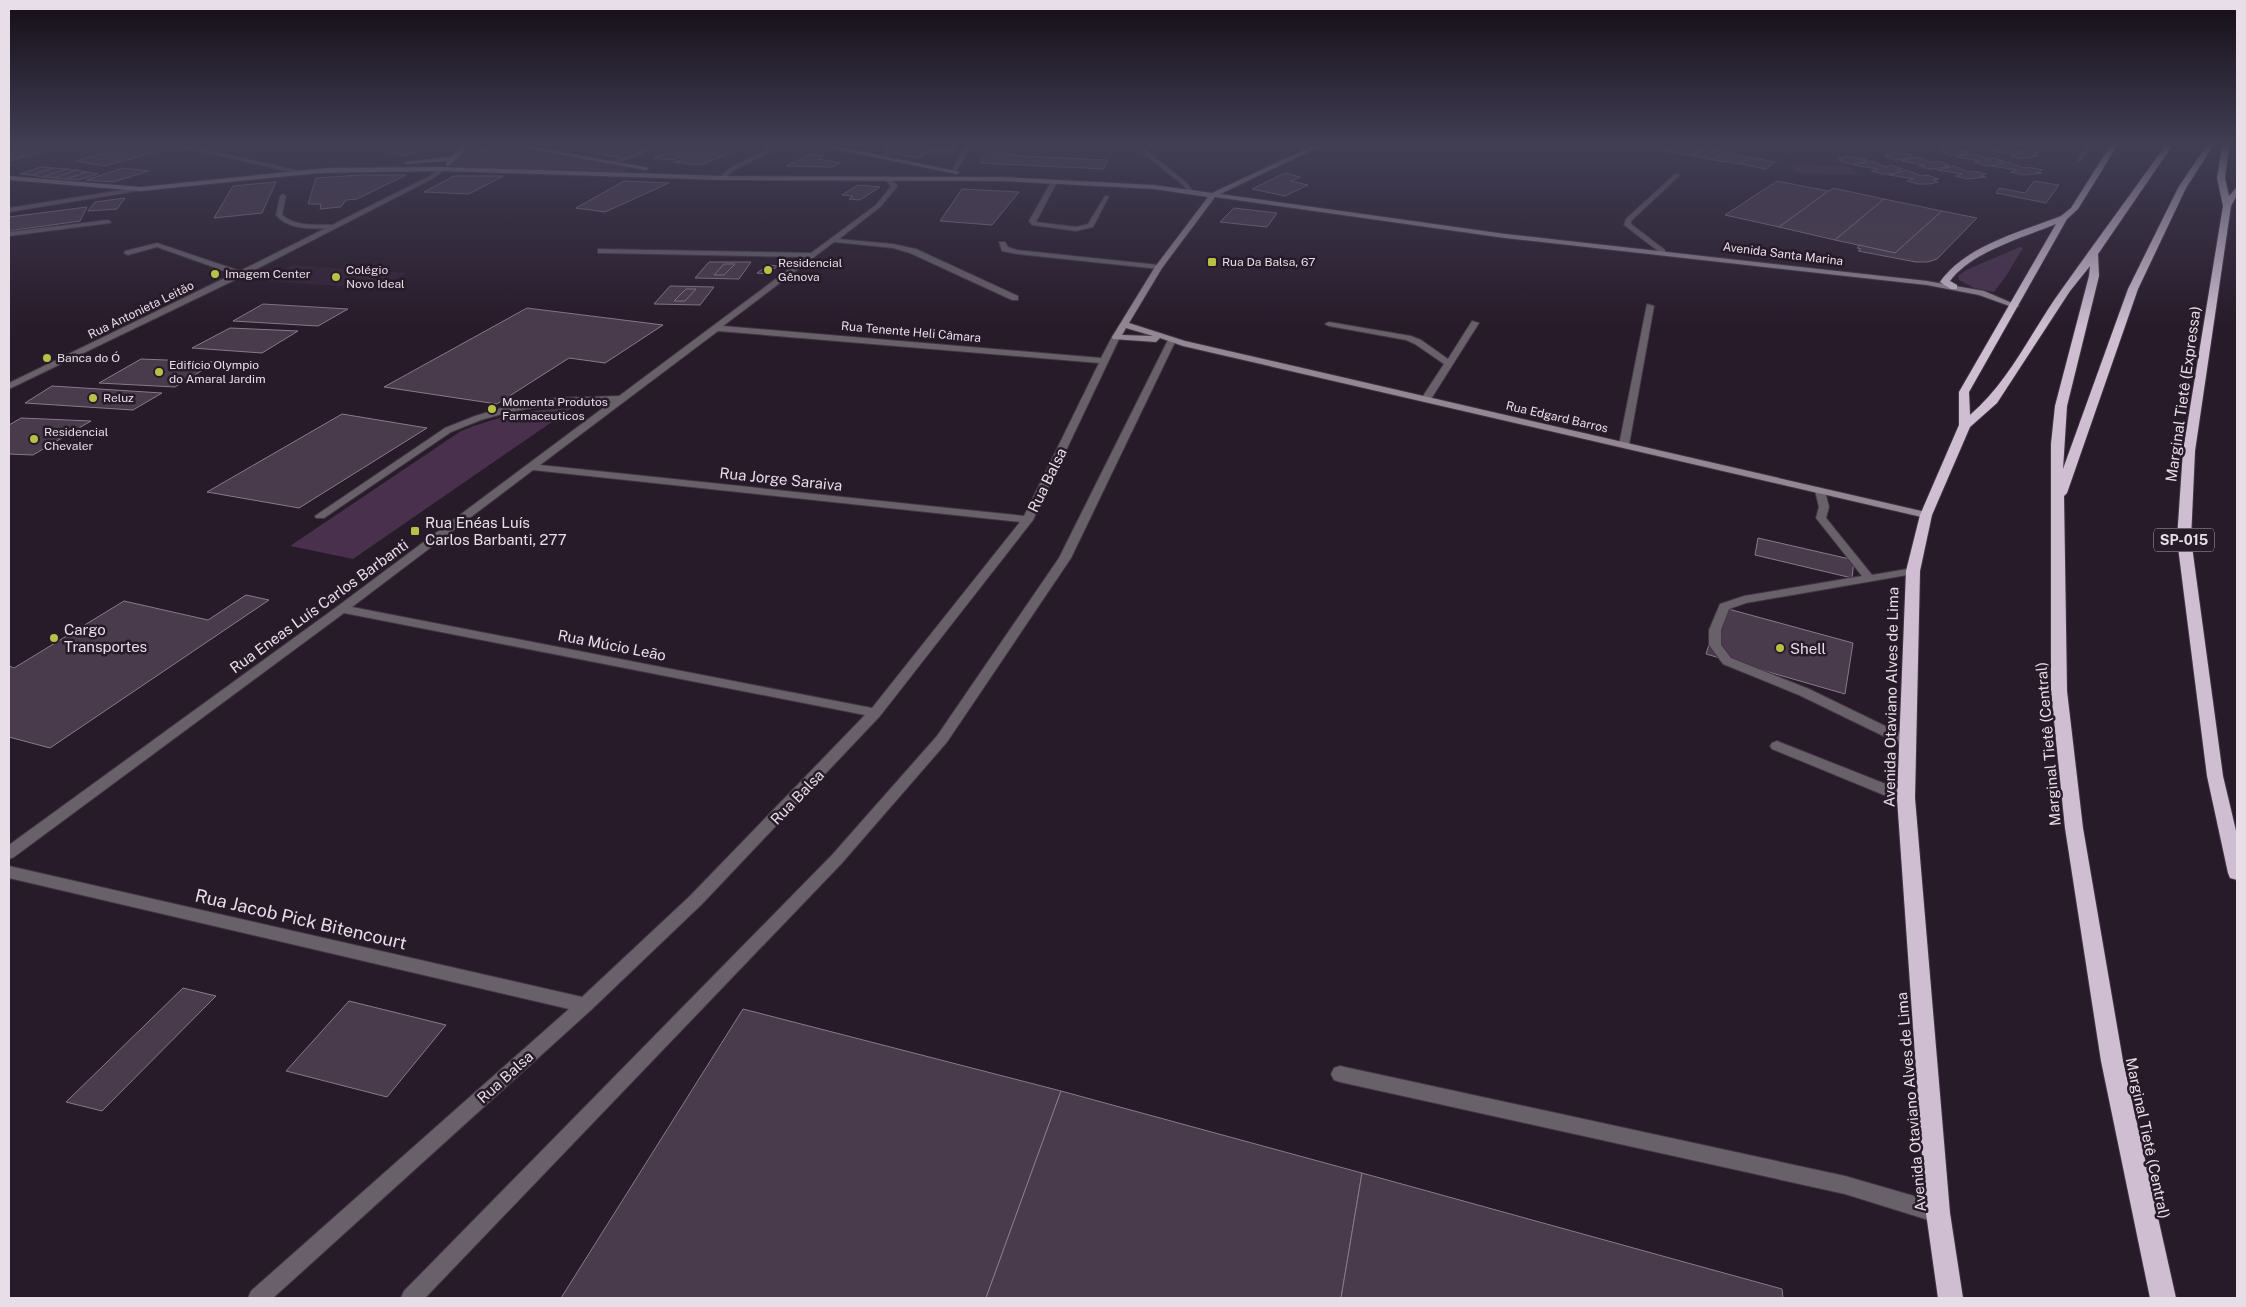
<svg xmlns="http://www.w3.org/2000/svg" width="2246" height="1307" font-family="'Public Sans',sans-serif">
<rect width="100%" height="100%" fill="#271a29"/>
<!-- built -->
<polygon fill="#322135" points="293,265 407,273 380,289 263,281"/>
<!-- green -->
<g fill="#49314d">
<polygon points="462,146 515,146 633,168 614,174 442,169 454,159"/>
<polygon points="1789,164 1849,166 1859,175 1798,173"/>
<polygon points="2020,247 2023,248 2006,276 1994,292 1974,288 1959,280 1958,276 1966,270"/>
<path d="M572,408L353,559L290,546L461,431C497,416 533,409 572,408Z"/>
</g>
<!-- building -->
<g fill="#493b4b" stroke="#89798b">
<polygon points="35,146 63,146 9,161 9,153"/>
<polygon points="128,146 157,152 104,166 76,161"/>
<polygon points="361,146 434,146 404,156"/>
<polygon points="482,146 505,146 508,147 481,152 477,149"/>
<polygon points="568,146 653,146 622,158 564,148"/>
<polygon points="686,146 709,146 672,160 654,158"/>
<polygon points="712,146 749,146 700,165 675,162"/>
<polygon points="994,146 1021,146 1015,154 1003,155 1108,160 1104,169 980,163"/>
<polygon points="1643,146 1675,146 1667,151"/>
<polygon points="1675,146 1691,146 1703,149 1693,156 1667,151"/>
<polygon points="1756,146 1794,146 1788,152 1780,151 1783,149"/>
<polygon points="2006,146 2021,152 2025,150 2038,153 2033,155 2038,156 2021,159 2010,156 2015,154 1991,151"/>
<polygon points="894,148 957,148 955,152 930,152 918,158 890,153"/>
<polygon points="1947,148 1968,152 1964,153 1969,154 1952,156 1939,150"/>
<polygon points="1703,149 1724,152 1714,160 1693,156"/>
<polygon points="1724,152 1749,157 1740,164 1714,160"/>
<polygon points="1893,152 1913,155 1909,157 1914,158 1896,160 1885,157 1889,155 1885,154"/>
<polygon points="1972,153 1987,159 1992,158 2004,161 1998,162 2004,164 1985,166 1974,162 1980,161 1956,157"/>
<polygon points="811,154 823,156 819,159 840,163 831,167 786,166"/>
<polygon points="1847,156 1867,160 1863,161 1867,162 1850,164 1839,161 1843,160 1838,158"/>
<polygon points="1749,157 1775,162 1766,169 1740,164"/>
<polygon points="1918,157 1932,163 1938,161 1949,165 1944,166 1949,167 1930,169 1919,166 1925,165 1901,161"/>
<polygon points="1872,161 1885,167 1891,165 1903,169 1897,170 1901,172 1893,174 1882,174 1871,171 1878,169 1854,165"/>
<polygon points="2008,162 2024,168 2029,167 2042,170 2036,172 2042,173 2023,175 2011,172 2017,170 1992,166"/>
<polygon points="1954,166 1969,172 1974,171 1986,174 1980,176 1986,177 1967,179 1955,176 1962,174 1937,170"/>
<polygon points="41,167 54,168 32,175 20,174"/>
<polygon points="54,168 67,169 43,177 32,175"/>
<polygon points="123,168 149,171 113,182 86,180"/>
<polygon points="67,169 77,170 54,178 43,177"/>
<polygon points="77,170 87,172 66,179 54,178"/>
<polygon points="1907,170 1921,176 1927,175 1939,179 1933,180 1938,182 1929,184 1918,184 1907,181 1914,179 1889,175"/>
<polygon points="87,172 98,174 78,180 66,179"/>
<polygon points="1285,173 1300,177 1291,181 1308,185 1285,196 1252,189"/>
<polygon points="361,175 406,175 357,199 346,200 341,207 320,209 321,204 308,204 316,178"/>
<polygon points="454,176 503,176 469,194 424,192"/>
<polygon points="624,181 669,183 605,212 576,208"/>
<polygon points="1777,181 1828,191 1779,227 1725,215"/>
<polygon points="2034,181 2059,185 2046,203 1996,193 1999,188 2025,193"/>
<polygon points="276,182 262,213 214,218 233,186"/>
<polygon points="858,185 880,187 860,200 849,199 853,196 842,195"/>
<polygon points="1833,188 1884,199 1835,240 1779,227"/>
<polygon points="962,189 1019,192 992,225 940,221"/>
<polygon points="125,198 117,209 88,211 95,202"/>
<polygon points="1884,199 1942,211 1895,253 1835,240"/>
<polygon points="87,207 80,221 9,231 9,217"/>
<polygon points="1234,208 1277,213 1267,227 1220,222"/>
<polygon points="1942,211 1977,218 1937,259 1928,262 1916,262 1858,251 1861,249 1857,248 1859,245 1895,253"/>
<polygon points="709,262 751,262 739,279 695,278"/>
<polygon points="724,264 735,264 724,275 714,275"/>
<polygon points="768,265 778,266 767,274 757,273"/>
<polygon points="670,286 714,287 700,305 654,304"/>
<polygon points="686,289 696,289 685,301 674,301"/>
<polygon points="263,304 348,309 318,326 233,321"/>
<polygon points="527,308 663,325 605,363 569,358 497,404 384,387"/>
<polygon points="230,328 298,331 262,353 192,348"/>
<polygon points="141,359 216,362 175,387 99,383"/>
<polygon points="52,386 162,393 133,410 25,403"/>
<polygon points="342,414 427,428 299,508 207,492"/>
<polygon points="21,418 91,421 33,455 9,454 9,425"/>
<polygon points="1758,538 1854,560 1852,578 1755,555"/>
<polygon points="246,595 269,600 50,748 9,737 9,666 14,668 124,601 208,620"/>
<polygon points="1721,607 1853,643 1845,694 1706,654"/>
<polygon points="183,988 216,996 102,1111 66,1102"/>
<polygon points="349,1001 446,1025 387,1097 286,1071"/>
<polygon points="743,1009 1061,1091 986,1298 561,1298"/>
<polygon points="1061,1091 1362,1173 1341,1298 986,1298"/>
<polygon points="1362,1173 1782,1289 1783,1298 1341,1298"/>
</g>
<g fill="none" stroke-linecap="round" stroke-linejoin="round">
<defs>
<g id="lane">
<polygon points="764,146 770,146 768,153 734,170 724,179 720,179 720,177 730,168 763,151"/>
<polygon points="1675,174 1680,175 1631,221 1631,224 1665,250 1665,254 1662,254 1624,225 1626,219"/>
<polygon points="1054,180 1057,182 1036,222 1076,227 1088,224 1105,196 1109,196 1093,227 1076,231 1032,225 1029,221 1051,182"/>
<path d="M283,194L286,196L282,215C295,227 317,224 333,225L336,227L333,229C314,228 289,231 276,215L280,196Z"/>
<polygon points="1647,304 1654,306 1629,445 1624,448 1619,445"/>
<polygon points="1472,321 1479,323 1431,399 1426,402 1421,399 1444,364 1415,344 1406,340 1329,326 1325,324 1329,322 1411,336 1421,340 1448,359"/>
<polygon points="619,396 622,397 622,401 555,404 509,412 481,420 451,432 324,518 316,518 315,516 445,428 475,416 508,406 555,398"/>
<polygon points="1820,488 1825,491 1829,507 1826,518 1872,575 1913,568 1919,571 1913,574 1746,603 1729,609 1721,630 1721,645 1731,658 1809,689 1914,740 1916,743 1914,746 1904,746 1799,695 1723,664 1709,645 1709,630 1720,604 1744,596 1862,576 1816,518 1819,507 1815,491"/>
<polygon points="1777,741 1911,794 1913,798 1911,802 1901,802 1772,749 1770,746 1772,743"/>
<polygon points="1340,1066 1845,1176 1938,1203 1945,1206 1948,1213 1945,1220 1938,1223 1845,1194 1340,1082 1334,1080 1331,1074 1334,1068"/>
</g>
<g id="street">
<polygon points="176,146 189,146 308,173 305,175"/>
<polygon points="653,146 663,146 615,164 610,163"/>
<polygon points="889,146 896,146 884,159 880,159"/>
<polygon points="965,146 971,146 955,173 951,173"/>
<polygon points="1134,146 1141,146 1187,183 1194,193 1190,193 1183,185"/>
<polygon points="2086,146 2092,146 2081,161 2077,161"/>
<polygon points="442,167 444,170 432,179 243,276 9,389 9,383 233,274 157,247 128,255 124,253 125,251 157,243 240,271 428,177"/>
<path d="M884,177H888L897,185V187L880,207L839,239L893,244L916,249L1018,296V300H1012L910,253L893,248L834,242L723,326L1101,358L1113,335H1119L1120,337L1033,520L880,716L702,904L591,1010L273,1298H248L251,1291L569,1009L9,878V866L582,997L690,896L865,715L344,613L14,857L9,859V845L338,606L805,257L601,253H598V249L811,253L876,205L891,186L884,179ZM718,331L1099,363L1024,516L540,465ZM533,470L1020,522L872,708L352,607Z"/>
<polygon points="141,187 143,190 9,212 9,208"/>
<polygon points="108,220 111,222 110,223 9,236 9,232"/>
<polygon points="999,242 1005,242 1008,247 1017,250 1159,265 1163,267 1159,269 1017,254 1002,251"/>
<polygon points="1168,340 1175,342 1071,558 947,742 842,863 425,1298 401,1298 404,1291 832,855 937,736 1059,558"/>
</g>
<g id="secondary">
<polygon points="462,146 469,146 450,165 446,165 447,161 407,164 404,162 451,157"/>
<polygon points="512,146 528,146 649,168 646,170"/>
<polygon points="820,146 834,146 960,172 957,174"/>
<path d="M1312,146H1321L1220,194L1505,234L1927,281L1984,291L2019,306L2015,308L1979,295L1927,285L1505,238L1215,197L1162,268L1129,323L1185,341L1930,513L1931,515L1930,517L1926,518L1183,346L1160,338L1156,342L1113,339L1112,337L1155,267L1208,197L1154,189L1002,181L722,180L442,171L319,173L141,191L9,180V176L141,187L327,168L442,167L722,176L1002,177L1154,185L1212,193ZM1126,328L1153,336L1122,335Z"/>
</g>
<g id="highway">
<path d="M2110,146H2117L2078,209L2067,219L1969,392L1970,415C2010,381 2032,330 2062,289C2096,241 2131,194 2165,146H2172L2098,254L2099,276L2067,406L2063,469L2128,289L2178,188L2206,146H2213L2186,188L2138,289L2067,493L2064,496L2067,691L2083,828L2123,1061L2176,1298H2150L2101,1061L2065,828L2051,691V444L2055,406L2089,276L2090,266L2070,291L1997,403L1970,427L1932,515L1920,571L1915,798L1950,1213L1963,1298H1938L1926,1213L1897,798L1906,571L1920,515L1959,425V392L2056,224C2024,237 1971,252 1950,281L1957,285V289H1951L1940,282C1966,245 2021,232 2061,216L2071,208Z"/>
<polygon points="2222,146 2229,146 2225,178 2229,196 2237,187 2237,195 2231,206 2195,451 2191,539 2223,776 2237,835 2237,880 2230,878 2228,873 2207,776 2177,539 2183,451 2223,206 2217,178"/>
</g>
</defs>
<!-- lane casing -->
<use href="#lane" stroke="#423544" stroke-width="2"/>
<!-- street casing -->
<use href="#street" stroke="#423544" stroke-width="2"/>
<!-- secondary casing -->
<use href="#secondary" stroke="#423544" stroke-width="2"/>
<!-- highway casing -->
<use href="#highway" stroke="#423544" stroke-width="2"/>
<!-- lane -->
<use href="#lane" fill="#686169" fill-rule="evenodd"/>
<!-- street -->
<use href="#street" fill="#686169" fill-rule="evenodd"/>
<!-- secondary -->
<use href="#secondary" fill="#928793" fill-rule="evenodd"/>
<!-- highway -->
<use href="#highway" fill="#cfbed2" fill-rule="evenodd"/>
</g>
<!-- sky -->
<linearGradient id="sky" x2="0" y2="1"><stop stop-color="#150e17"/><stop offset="0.44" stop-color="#413e54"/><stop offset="1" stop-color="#413e54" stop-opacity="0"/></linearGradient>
<rect width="2246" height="329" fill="url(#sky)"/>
<!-- markers -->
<g fill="#b9c046" stroke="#271a29" stroke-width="2">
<rect x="1207" y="257" width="10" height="10" rx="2.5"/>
<circle cx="768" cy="270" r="5"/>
<circle cx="215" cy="274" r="5"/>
<circle cx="336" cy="277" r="5"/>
<circle cx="47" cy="358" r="5"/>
<circle cx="159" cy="372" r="5"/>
<circle cx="93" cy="398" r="5"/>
<circle cx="492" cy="409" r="5"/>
<circle cx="34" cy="439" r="5"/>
<rect x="410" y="526" width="10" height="10" rx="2.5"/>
<circle cx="54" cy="638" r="5"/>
<circle cx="1780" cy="648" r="5"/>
</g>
<g text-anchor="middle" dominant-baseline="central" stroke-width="5" stroke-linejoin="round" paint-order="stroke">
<!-- far-street labels -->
<g font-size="12" fill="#e7dee8" stroke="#271a29">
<text transform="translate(1783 254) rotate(7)">Avenida Santa Marina</text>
<text transform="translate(141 310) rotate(-26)">Rua Antonieta Leitão</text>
<text transform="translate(911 332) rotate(5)">Rua Tenente Heli Câmara</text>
<text transform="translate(1557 417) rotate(13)">Rua Edgard Barros</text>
</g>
<!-- far-poi labels -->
<g font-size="12" fill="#e7dee8" stroke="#271a29" text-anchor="start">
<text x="1222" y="262">Rua Da Balsa, 67</text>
<text x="778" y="263">Residencial<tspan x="778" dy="14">Gênova</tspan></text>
<text x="346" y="270">Colégio<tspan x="346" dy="14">Novo Ideal</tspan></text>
<text x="225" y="274">Imagem Center</text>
<text x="57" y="358">Banca do Ó</text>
<text x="169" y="365">Edifício Olympio<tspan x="169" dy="14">do Amaral Jardim</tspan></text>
<text x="103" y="398">Reluz</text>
<text x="502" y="402">Momenta Produtos<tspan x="502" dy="14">Farmaceuticos</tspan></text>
<text x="44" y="432">Residencial<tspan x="44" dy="14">Chevaler</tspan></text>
</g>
<!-- shield labels -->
<rect fill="#271a29" stroke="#ada3af" stroke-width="1" x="2154" y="528.5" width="60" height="23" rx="4"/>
<g font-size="14" font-weight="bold" fill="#e7dee8">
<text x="2184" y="540">SP-015</text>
</g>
<!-- street labels -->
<g font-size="15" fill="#e7dee8" stroke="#271a29">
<text transform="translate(2183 394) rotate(-82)">Marginal Tietê (Expressa)</text>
<text transform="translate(781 479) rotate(6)">Rua Jorge Saraiva</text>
<text transform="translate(1047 480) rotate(-64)">Rua Balsa</text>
<text transform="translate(319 606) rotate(-36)">Rua Eneas Luís Carlos Barbanti</text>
<text transform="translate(612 645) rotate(11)">Rua Múcio Leão</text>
<text transform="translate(1891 697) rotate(-89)">Avenida Otaviano Alves de Lima</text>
<text transform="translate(2048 744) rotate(-95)">Marginal Tietê (Central)</text>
<text transform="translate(797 797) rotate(-46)">Rua Balsa</text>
<text transform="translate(505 1077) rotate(-42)">Rua Balsa</text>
<text transform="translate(1911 1102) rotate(-95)">Avenida Otaviano Alves de Lima</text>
<text transform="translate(2148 1138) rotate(78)">Marginal Tietê (Central)</text>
</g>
<!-- poi labels -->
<g font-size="15" fill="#e7dee8" stroke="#271a29" text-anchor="start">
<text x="425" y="522">Rua Enéas Luís<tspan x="425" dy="17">Carlos Barbanti, 277</tspan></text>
<text x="64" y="629">Cargo<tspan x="64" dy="17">Transportes</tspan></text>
<text x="1790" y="648">Shell</text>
</g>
<!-- near-street labels -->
<g font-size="18" fill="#e7dee8" stroke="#271a29">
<text transform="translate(301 919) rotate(13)">Rua Jacob Pick Bitencourt</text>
</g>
</g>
<!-- border -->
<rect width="2246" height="1307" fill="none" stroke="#e7dee8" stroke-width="20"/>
</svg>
